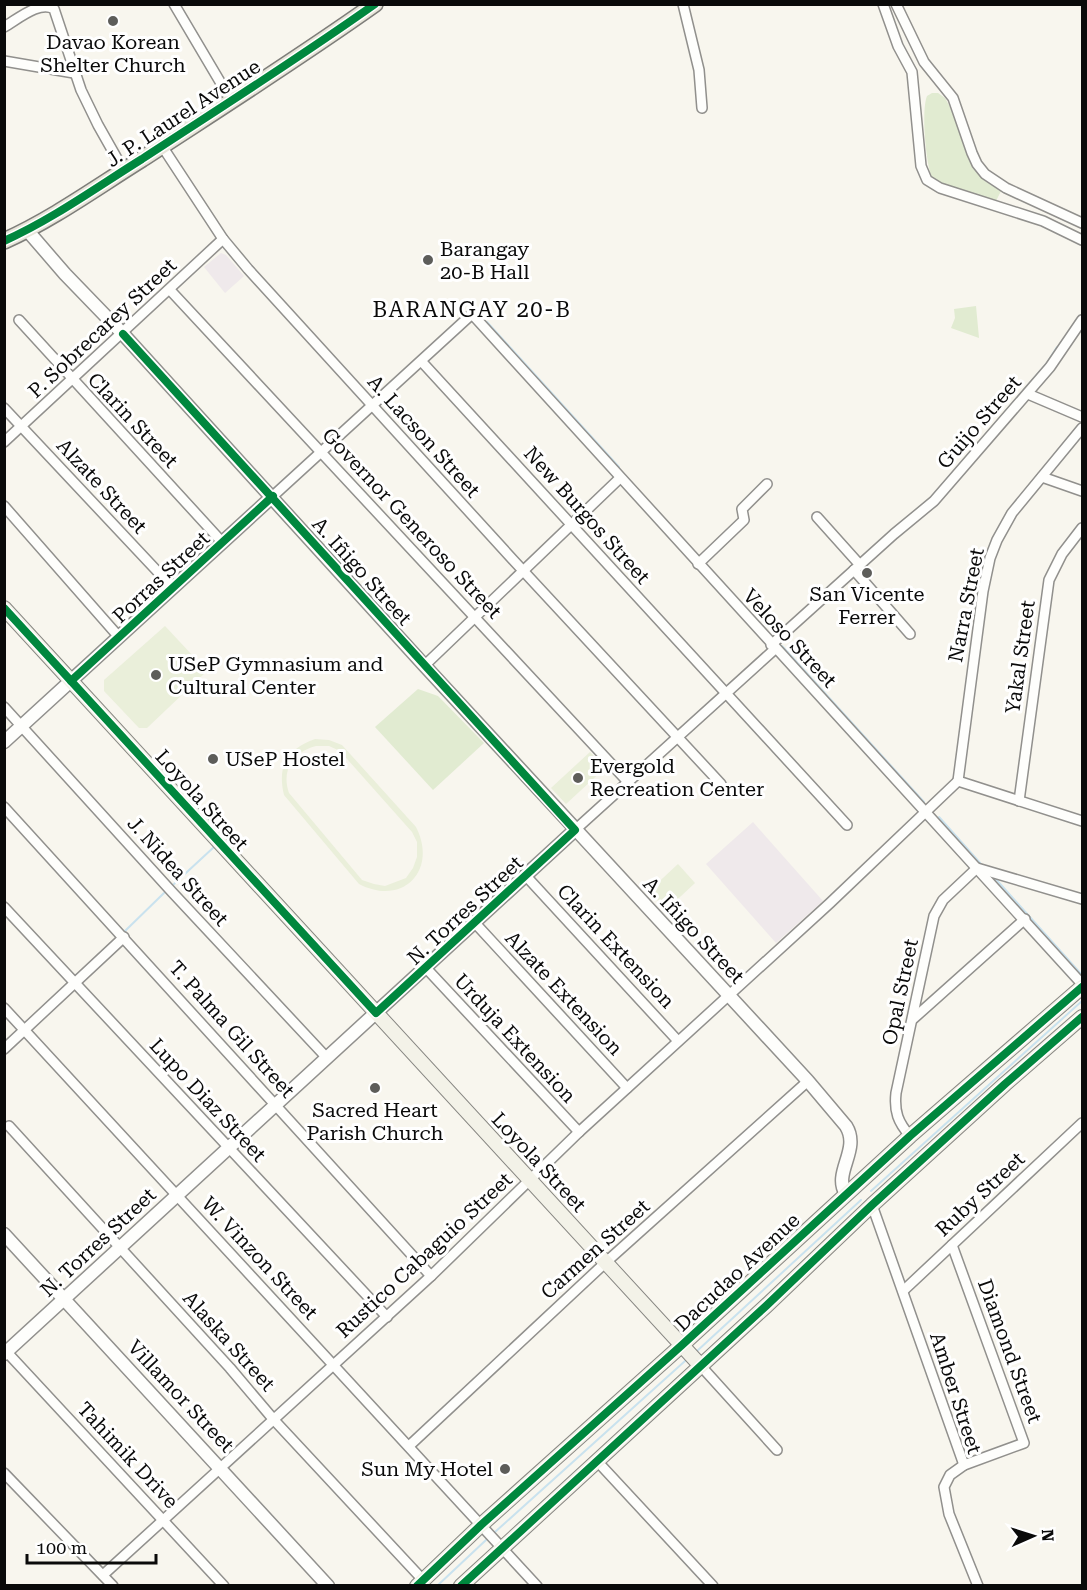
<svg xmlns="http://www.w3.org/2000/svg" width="1087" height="1590" font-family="'Roboto Serif',serif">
<rect width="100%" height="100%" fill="#f8f6ee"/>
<!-- industrial -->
<g fill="#efe9eb">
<polygon points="221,253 226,255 244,276 225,293 204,267"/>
<polygon points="753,822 823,901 776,943 706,864"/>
</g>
<!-- green -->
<g fill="#e1ebd1">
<path d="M932,93H938L945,98L949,105L974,167L985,181L1001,191L996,201L941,184L932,178C926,164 921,110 927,96Z"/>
<polygon points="976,306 979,338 951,328 955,318 954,309"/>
<polygon points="418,689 438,696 484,743 433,790 375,727"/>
</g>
<!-- pitch -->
<g fill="#eaefda" fill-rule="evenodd">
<polygon points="165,626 207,671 147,728 139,728 104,691 104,680"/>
<path d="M315,739L329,740L342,745L416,827C438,870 403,907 359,884L284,795C277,766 287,749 315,739ZM316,746H329L340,751L412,832L417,842V857L413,868L406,878L385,886L374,884L362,880L289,793C281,770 293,752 316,746Z"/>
<polygon points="590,752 605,768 566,804 551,788"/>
<polygon points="678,864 695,883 666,910 649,891"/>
</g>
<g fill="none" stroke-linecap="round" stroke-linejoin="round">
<!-- stream -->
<g stroke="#c9e2ee" stroke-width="2">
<polyline points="487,322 619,467"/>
<polyline points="929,500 1047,363 1057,347"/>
<polyline points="782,646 924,802"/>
<polyline points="939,817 981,864"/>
<polyline points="993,876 1082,975"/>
<polyline points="174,884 214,847"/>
<polyline points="125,931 164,893"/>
<polyline points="871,1191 1082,1001"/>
<polyline points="697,1351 861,1200"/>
<polyline points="495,1532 685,1361"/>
<polyline points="437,1586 486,1540"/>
</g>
<defs>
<g id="minor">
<polyline points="174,4 232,102"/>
<polyline points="683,4 699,70 702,108"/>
<polyline points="883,4 898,46 912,72 921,166 927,180 940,188 1043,221 1082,240"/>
<polyline points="896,4 924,62 953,98 972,153 977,164 985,174 1006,188 1082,223"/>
<path d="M4,27C18,19 40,0 54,9L81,90L98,125L124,171"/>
<polyline points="4,61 74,73"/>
<polyline points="162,146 223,239 248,269 515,562 721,784"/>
<polyline points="170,290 628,782"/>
<polyline points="19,320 222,542"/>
<polyline points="422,362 847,825"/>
<polyline points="1028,394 1082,417"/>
<polyline points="4,408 173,588"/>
<polyline points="4,442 223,239"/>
<polyline points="1042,477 1082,491"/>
<polyline points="273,496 472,314 1082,984"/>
<polyline points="4,506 119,637"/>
<polyline points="817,517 860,565"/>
<polyline points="698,564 744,520 742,509 767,484"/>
<polyline points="854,570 910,634"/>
<polyline points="771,645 894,534 934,501 1050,367 1082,320"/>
<polyline points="424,666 620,478"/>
<polyline points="4,707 172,892 327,1058"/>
<polyline points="958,781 983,591 990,558 997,540 1012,513 1082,428"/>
<polyline points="958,781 1082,821"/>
<polyline points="1019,801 1049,580 1062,554 1082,528"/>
<polyline points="4,807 431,1276"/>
<polyline points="575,830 775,649"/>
<polyline points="526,876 678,1041"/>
<polyline points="4,907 387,1317"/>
<polyline points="475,923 627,1088"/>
<polyline points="426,968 579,1132"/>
<polyline points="4,1008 537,1586"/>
<polyline points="913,1019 1025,919"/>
<polyline points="4,1049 124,937"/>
<polyline points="9,1126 230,1368 274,1420 423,1580"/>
<path d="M910,1136C898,1122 894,1112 896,1093L934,916L943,900L977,868L1082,899"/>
<polyline points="872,1205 964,1465"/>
<polyline points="952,1245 1024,1443 964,1465 950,1475 944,1487 949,1514 978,1586"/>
<polyline points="903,1291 1082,1123"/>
<polyline points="4,1349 224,1586"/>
<polyline points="700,1365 777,1450"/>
<polyline points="409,1446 605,1263 808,1081"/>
<polyline points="597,1461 713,1586"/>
<polyline points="4,1473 113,1586"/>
<polyline points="103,1575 431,1276 579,1132 830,903 958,781"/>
</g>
<g id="tertiary">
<path d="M27,230L65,274L123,334L423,664L808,1081L846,1126C861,1150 832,1173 846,1194"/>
<polyline points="4,742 273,496"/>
<polyline points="4,1234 328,1586"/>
<polyline points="4,1354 575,830"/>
</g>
<g id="secondary">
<polyline points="4,608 700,1365"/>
<polyline points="417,1586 481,1525 682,1345 910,1136 1082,987"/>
<polyline points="461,1586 766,1306 872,1205 1005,1084 1082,1017"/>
</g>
<path id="primary" d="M4,241C53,219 97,187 142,159C220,108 299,58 375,4"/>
</defs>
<!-- minor casing -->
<use href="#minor" stroke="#91908d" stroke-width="12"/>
<!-- tertiary casing -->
<use href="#tertiary" stroke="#91908d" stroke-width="15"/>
<!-- secondary casing -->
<use href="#secondary" stroke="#888783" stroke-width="16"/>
<!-- primary casing -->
<use href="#primary" stroke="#7e7e7a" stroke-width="18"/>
<!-- minor -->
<use href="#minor" stroke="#fefefc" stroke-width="9"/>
<!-- tertiary -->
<use href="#tertiary" stroke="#fefefc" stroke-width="12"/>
<!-- secondary -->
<use href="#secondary" stroke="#f3f2e8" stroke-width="14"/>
<!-- primary -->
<use href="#primary" stroke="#e8e5d9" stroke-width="15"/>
<defs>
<g id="cycleway">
<path d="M4,241C53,219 97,187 142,159C220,108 299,58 375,4"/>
<polyline points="4,608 376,1013 575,830 123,334"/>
<polyline points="71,681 273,496"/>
<polyline points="417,1586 481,1525 682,1345 910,1136 1082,987"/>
<polyline points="461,1586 766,1306 872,1205 1005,1084 1082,1017"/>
</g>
</defs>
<!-- cycleway casing -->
<use href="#cycleway" stroke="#fff" stroke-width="11"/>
<!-- cycleway -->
<use href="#cycleway" stroke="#00873e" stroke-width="8"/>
</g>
<!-- markers -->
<g fill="#5d5d5a" stroke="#fff" stroke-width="2">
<circle cx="113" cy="21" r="6"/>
<circle cx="428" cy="260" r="6"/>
<circle cx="867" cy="573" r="6"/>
<circle cx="156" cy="675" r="6"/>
<circle cx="213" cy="759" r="6"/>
<circle cx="578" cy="778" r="6"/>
<circle cx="375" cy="1088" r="6"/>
<circle cx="505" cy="1469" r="6"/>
</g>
<g text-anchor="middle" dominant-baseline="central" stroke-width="6" stroke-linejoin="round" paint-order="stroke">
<!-- poi labels -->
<g font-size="20" fill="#0a0a0a" stroke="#fff" text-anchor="start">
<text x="113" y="42" text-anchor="middle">Davao Korean<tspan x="113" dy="23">Shelter Church</tspan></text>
<text x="440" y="249">Barangay<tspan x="440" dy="23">20-B Hall</tspan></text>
<text x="867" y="594" text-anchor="middle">San Vicente<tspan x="867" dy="23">Ferrer</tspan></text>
<text x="168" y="664">USeP Gymnasium and<tspan x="168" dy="23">Cultural Center</tspan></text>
<text x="225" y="759">USeP Hostel</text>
<text x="590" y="766">Evergold<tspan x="590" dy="23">Recreation Center</tspan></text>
<text x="375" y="1110" text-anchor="middle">Sacred Heart<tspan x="375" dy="23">Parish Church</tspan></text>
<text x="493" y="1469" text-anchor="end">Sun My Hotel</text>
</g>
<!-- street labels -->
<g font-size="20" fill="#0a0a0a" stroke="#fff">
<text transform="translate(183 113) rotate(-33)">J. P. Laurel Avenue</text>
<text transform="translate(102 328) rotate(-43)">P. Sobrecarey Street</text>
<text transform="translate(133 420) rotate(47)">Clarin Street</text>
<text transform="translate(979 422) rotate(-49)">Guijo Street</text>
<text transform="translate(424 436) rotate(48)">A. Lacson Street</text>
<text transform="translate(102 486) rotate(47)">Alzate Street</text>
<text transform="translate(587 515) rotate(48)">New Burgos Street</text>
<text transform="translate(412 523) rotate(47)">Governor Generoso Street</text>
<text transform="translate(362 571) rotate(48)">A. Iñigo Street</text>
<text transform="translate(161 577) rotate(-43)">Porras Street</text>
<text transform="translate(966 605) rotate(-79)">Narra Street</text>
<text transform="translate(790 638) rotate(47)">Veloso Street</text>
<text transform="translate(1020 657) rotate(-82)">Yakal Street</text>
<text transform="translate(202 800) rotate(48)">Loyola Street</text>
<text transform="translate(178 871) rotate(48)">J. Nidea Street</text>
<text transform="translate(465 910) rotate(-43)">N. Torres Street</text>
<text transform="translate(694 930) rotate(47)">A. Iñigo Street</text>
<text transform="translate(616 946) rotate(47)">Clarin Extension</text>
<text transform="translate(900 992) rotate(-78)">Opal Street</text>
<text transform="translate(564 993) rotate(47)">Alzate Extension</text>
<text transform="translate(232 1029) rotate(48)">T. Palma Gil Street</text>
<text transform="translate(515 1038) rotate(47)">Urduja Extension</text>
<text transform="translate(208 1100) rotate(47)">Lupo Diaz Street</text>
<text transform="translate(539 1162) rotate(47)">Loyola Street</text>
<text transform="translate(980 1194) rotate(-43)">Ruby Street</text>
<text transform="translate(98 1242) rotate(-43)">N. Torres Street</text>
<text transform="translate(595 1249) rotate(-42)">Carmen Street</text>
<text transform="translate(424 1255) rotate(-43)">Rustico Cabaguio Street</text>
<text transform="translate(260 1258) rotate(47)">W. Vinzon Street</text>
<text transform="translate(737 1272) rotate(-43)">Dacudao Avenue</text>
<text transform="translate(229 1341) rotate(48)">Alaska Street</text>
<text transform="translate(1010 1351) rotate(70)">Diamond Street</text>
<text transform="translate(956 1393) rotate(72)">Amber Street</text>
<text transform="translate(181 1396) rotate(47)">Villamor Street</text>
<text transform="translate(128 1455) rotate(47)">Tahimik Drive</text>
</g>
<!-- quarter labels -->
<g font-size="22" letter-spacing="1.5" fill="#0a0a0a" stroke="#fff">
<text x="472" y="309">BARANGAY 20-B</text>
</g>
</g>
<!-- border -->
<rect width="1087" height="1590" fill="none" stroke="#0a0a0a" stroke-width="12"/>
<!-- north arrow -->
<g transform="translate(1033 1536) rotate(87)" stroke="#ffffff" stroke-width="4.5" paint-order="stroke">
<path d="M0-4.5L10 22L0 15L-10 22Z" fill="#0a0a0a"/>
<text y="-9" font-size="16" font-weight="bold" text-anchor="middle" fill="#0a0a0a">N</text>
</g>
<!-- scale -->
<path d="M27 1554v9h129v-9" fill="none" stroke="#0a0a0a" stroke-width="3"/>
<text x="36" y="1554" font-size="18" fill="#0a0a0a" stroke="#ffffff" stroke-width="4.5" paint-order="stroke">100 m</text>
</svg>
